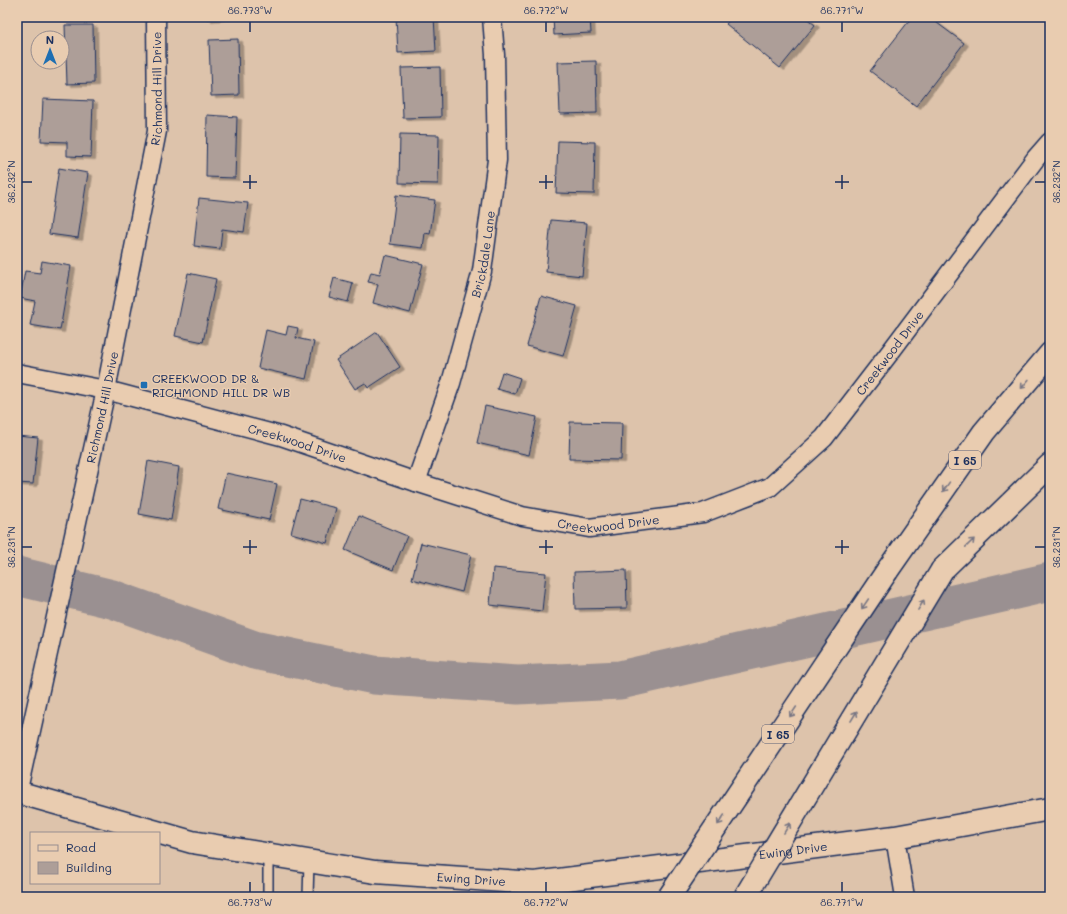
<svg xmlns="http://www.w3.org/2000/svg" width="1067" height="914" font-family="Mali,sans-serif">
<defs>
<filter id="shadow"><feDropShadow dx="4.5" dy="2.5" stdDeviation="0" flood-color="#0004"/></filter>
</defs>
<rect width="100%" height="100%" fill="#ddc3ab"/>
<filter id="ink" filterUnits="userSpaceOnUse"><feTurbulence type="fractalNoise" baseFrequency=".025" numOctaves="2"/><feDisplacementMap in="SourceGraphic" scale="8" xChannelSelector="R" yChannelSelector="G"/><feConvolveMatrix kernelMatrix="1 2 1 2 8 2 1 2 1" color-interpolation-filters="sRGB"/></filter>
<g filter="url(#ink)">
<g fill="none" stroke-linecap="round" stroke-linejoin="round">
<!-- river -->
<polyline stroke="#9a9091" stroke-width="39" points="17,576 112,599 254,650 374,675 518,685 620,680 1050,582"/>
</g>
<!-- building -->
<g fill="#ad9e98" stroke="#1b2f5e" filter="url(#shadow)">
<polygon points="207,17 227,17 207,19"/>
<polygon points="396,17 434,17 436,51 398,53"/>
<polygon points="553,17 590,17 591,33 554,35"/>
<polygon points="732,17 805,17 815,25 780,68 726,24"/>
<polygon points="912,17 929,17 964,43 916,106 870,71"/>
<polygon points="65,25 93,25 94,83 67,84"/>
<polygon points="238,39 239,95 211,96 209,40"/>
<polygon points="596,61 597,113 560,114 558,62"/>
<polygon points="440,67 441,117 403,118 401,68"/>
<polygon points="43,99 93,101 91,157 67,156 67,142 41,141"/>
<polygon points="207,115 237,117 235,178 206,177"/>
<polygon points="400,134 439,135 438,184 399,183"/>
<polygon points="558,141 595,142 594,194 556,193"/>
<polygon points="59,168 88,173 78,238 49,234"/>
<polygon points="396,195 435,200 430,234 425,233 423,248 390,244"/>
<polygon points="199,198 248,203 244,232 222,229 220,249 194,246"/>
<polygon points="551,220 587,223 582,276 546,272"/>
<polygon points="385,255 423,264 410,313 373,303 378,284 368,282 371,272 380,274"/>
<polygon points="42,261 71,266 60,330 30,325 35,301 20,298 25,271 40,273"/>
<polygon points="188,273 216,279 203,342 175,336"/>
<polygon points="334,278 353,283 348,302 329,297"/>
<polygon points="541,296 577,306 563,356 527,346"/>
<polygon points="288,326 298,328 296,338 314,342 306,379 258,368 266,330 286,335"/>
<polygon points="377,332 400,367 368,388 365,383 355,389 336,360"/>
<polygon points="502,372 520,378 515,394 497,389"/>
<polygon points="485,406 537,417 529,455 477,443"/>
<polygon points="570,422 622,423 621,460 569,459"/>
<polygon points="17,436 38,438 33,484 17,483"/>
<polygon points="148,461 179,467 171,520 139,514"/>
<polygon points="226,473 277,484 269,520 218,509"/>
<polygon points="300,499 336,508 327,543 291,533"/>
<polygon points="359,516 407,536 393,570 345,550"/>
<polygon points="421,543 471,555 462,592 412,579"/>
<polygon points="493,568 546,573 542,611 490,605"/>
<polygon points="626,570 627,608 575,609 574,572"/>
</g>
<g fill="none" stroke-linecap="round" stroke-linejoin="round">
<defs>
<g id="service">
<polyline points="266,897 268,897 268,854"/>
<polyline points="308,897 309,861"/>
</g>
<g id="minor">
<path id="s1" d="M17,373L106,390L281,436L416,482L522,516L589,528L703,513L770,487L824,438L891,351L1036,158L1050,142"/>
<path id="s2" d="M416,482L451,383L482,271L497,160L495,55L492,17"/>
<path id="s3" d="M17,794L106,390L157,131L156,17"/>
<polyline points="895,837 905,897"/>
</g>
<g id="secondary">
<path id="s4" d="M17,792L192,842L375,872L535,883L895,837L1050,809"/>
</g>
<g id="motorway">
<polyline points="942,570 1050,465"/>
<polyline points="887,571 984,432 1050,354"/>
</g>
</defs>
<!-- service casing -->
<use href="#service" stroke="#1b2f5e" stroke-width="12"/>
<!-- minor casing -->
<use href="#minor" stroke="#1b2f5e" stroke-width="21"/>
<!-- secondary casing -->
<use href="#secondary" stroke="#1b2f5e" stroke-width="25"/>
<!-- motorway casing -->
<use href="#motorway" stroke="#1b2f5e" stroke-width="25"/>
<!-- service -->
<use href="#service" stroke="#e9ccb0" stroke-width="9"/>
<!-- minor -->
<use href="#minor" stroke="#e9ccb0" stroke-width="18"/>
<!-- secondary -->
<use href="#secondary" stroke="#e9ccb0" stroke-width="22"/>
<!-- motorway -->
<use href="#motorway" stroke="#e9ccb0" stroke-width="22"/>
<defs>
<g id="motorway-bridge">
<polyline points="669,897 887,571"/>
<polyline points="745,897 942,570"/>
</g>
</defs>
<!-- motorway-bridge casing -->
<use href="#motorway-bridge" stroke="#1b2f5e" stroke-width="25" stroke-linecap="butt"/>
<!-- motorway-bridge -->
<use href="#motorway-bridge" stroke="#e9ccb0" stroke-width="22"/>
</g>
<!-- one-way arrows -->
<defs><path id="oneway-shaft" d="M-6 0H5M1.5-3L5.5 0L1.5 3" fill="none" stroke-width="1.6" stroke-linecap="round" stroke-linejoin="round"/></defs>
<g stroke="#787683">
<use href="#oneway-shaft" transform="translate(1025 384) rotate(130)"/>
<use href="#oneway-shaft" transform="translate(946 487) rotate(125)"/>
<use href="#oneway-shaft" transform="translate(970 543) rotate(-44)"/>
<use href="#oneway-shaft" transform="translate(865 604) rotate(124)"/>
<use href="#oneway-shaft" transform="translate(921 605) rotate(-59)"/>
<use href="#oneway-shaft" transform="translate(793 712) rotate(124)"/>
<use href="#oneway-shaft" transform="translate(854 716) rotate(-59)"/>
<use href="#oneway-shaft" transform="translate(721 820) rotate(124)"/>
<use href="#oneway-shaft" transform="translate(787 828) rotate(-59)"/>
</g>
</g>
<!-- ticks -->
<path fill="none" stroke="#1b2f5e" stroke-width="1.5" d="M250,22V32M546,22V32M842,22V32M250,175V189M546,175V189M842,175V189M22,182H32M243,182H257M539,182H553M835,182H849M1035,182H1045M250,540V554M546,540V554M842,540V554M22,547H32M243,547H257M539,547H553M835,547H849M1035,547H1045M250,882V892M546,882V892M842,882V892"/>
<!-- markers -->
<rect fill="#1f6fb2" stroke="#e9ccb0" stroke-width="1.5" x="140" y="381" width="8" height="8" rx="2"/>
<g text-anchor="middle" dominant-baseline="central" stroke-width="3" stroke-linejoin="round" paint-order="stroke">
<!-- shield labels -->
<g fill="#e9ccb0" stroke="#595e77" stroke-width="1">
<rect x="949" y="451" width="32" height="18" rx="3"/>
<rect x="762" y="725" width="32" height="18" rx="3"/>
</g>
<g font-size="11" font-weight="bold" fill="#1b2f5e">
<text x="965" y="460">I 65</text>
<text x="778" y="734">I 65</text>
</g>
<!-- street labels -->
<g font-size="12" fill="#1b2f5e" stroke="#e9ccb0">
<text stroke="none"><textPath href="#s3" startOffset="720">Richmond Hill Drive</textPath></text>
<text stroke="none"><textPath href="#s2" startOffset="238">Brickdale Lane</textPath></text>
<text stroke="none"><textPath href="#s1" startOffset="961">Creekwood Drive</textPath></text>
<text stroke="none"><textPath href="#s3" startOffset="396">Richmond Hill Drive</textPath></text>
<text stroke="none"><textPath href="#s1" startOffset="289">Creekwood Drive</textPath></text>
<text stroke="none"><textPath href="#s1" startOffset="613">Creekwood Drive</textPath></text>
<text stroke="none"><textPath href="#s4" startOffset="788">Ewing Drive</textPath></text>
<text stroke="none"><textPath href="#s4" startOffset="464">Ewing Drive</textPath></text>
</g>
<!-- poi labels -->
<g font-size="12" fill="#1b2f5e" stroke="#e9ccb0" text-anchor="start">
<text x="152" y="378">CREEKWOOD DR &amp;<tspan x="152" dy="14">RICHMOND HILL DR WB</tspan></text>
</g>
</g>
<!-- margin -->
<rect width="1067" height="914" fill="none" stroke="#e9ccb0" stroke-width="44"/>
<!-- legend -->
<rect x="30" y="832" width="130" height="52" fill="#e9ccb0" stroke="#978d8f"/>
<rect x="38" y="845" width="20" height="6" fill="#e9ccb0" stroke="#978d8f"/>
<text x="66" y="852" font-size="12" fill="#1b2f5e">Road</text>
<rect x="38" y="862" width="20" height="12" fill="#ad9e98" stroke="#978d8f"/>
<text x="66" y="872" font-size="12" fill="#1b2f5e">Building</text>
<!-- north arrow -->
<g transform="translate(50 50)"><circle r="19" fill="#e9ccb0" stroke="#978d8f"/>
<path d="M0-3L7 15L0 10L-7 15Z" fill="#1f6fb2"/>
<text y="-6" font-size="11" font-weight="bold" text-anchor="middle" fill="#1b2f5e">N</text>
</g>
<rect x="22" y="22" width="1023" height="870" fill="none" stroke="#1b2f5e" stroke-width="1.5"/>
<g font-size="10" text-anchor="middle" fill="#1b2f5e">
<text x="250" y="14">86.773°W</text>
<text x="546" y="14">86.772°W</text>
<text x="842" y="14">86.771°W</text>
<text transform="translate(11 182) rotate(-90)" y="4">36.232°N</text>
<text transform="translate(1056 182) rotate(-90)" y="4">36.232°N</text>
<text transform="translate(11 547) rotate(-90)" y="4">36.231°N</text>
<text transform="translate(1056 547) rotate(-90)" y="4">36.231°N</text>
<text x="250" y="906">86.773°W</text>
<text x="546" y="906">86.772°W</text>
<text x="842" y="906">86.771°W</text>
</g>
</svg>
